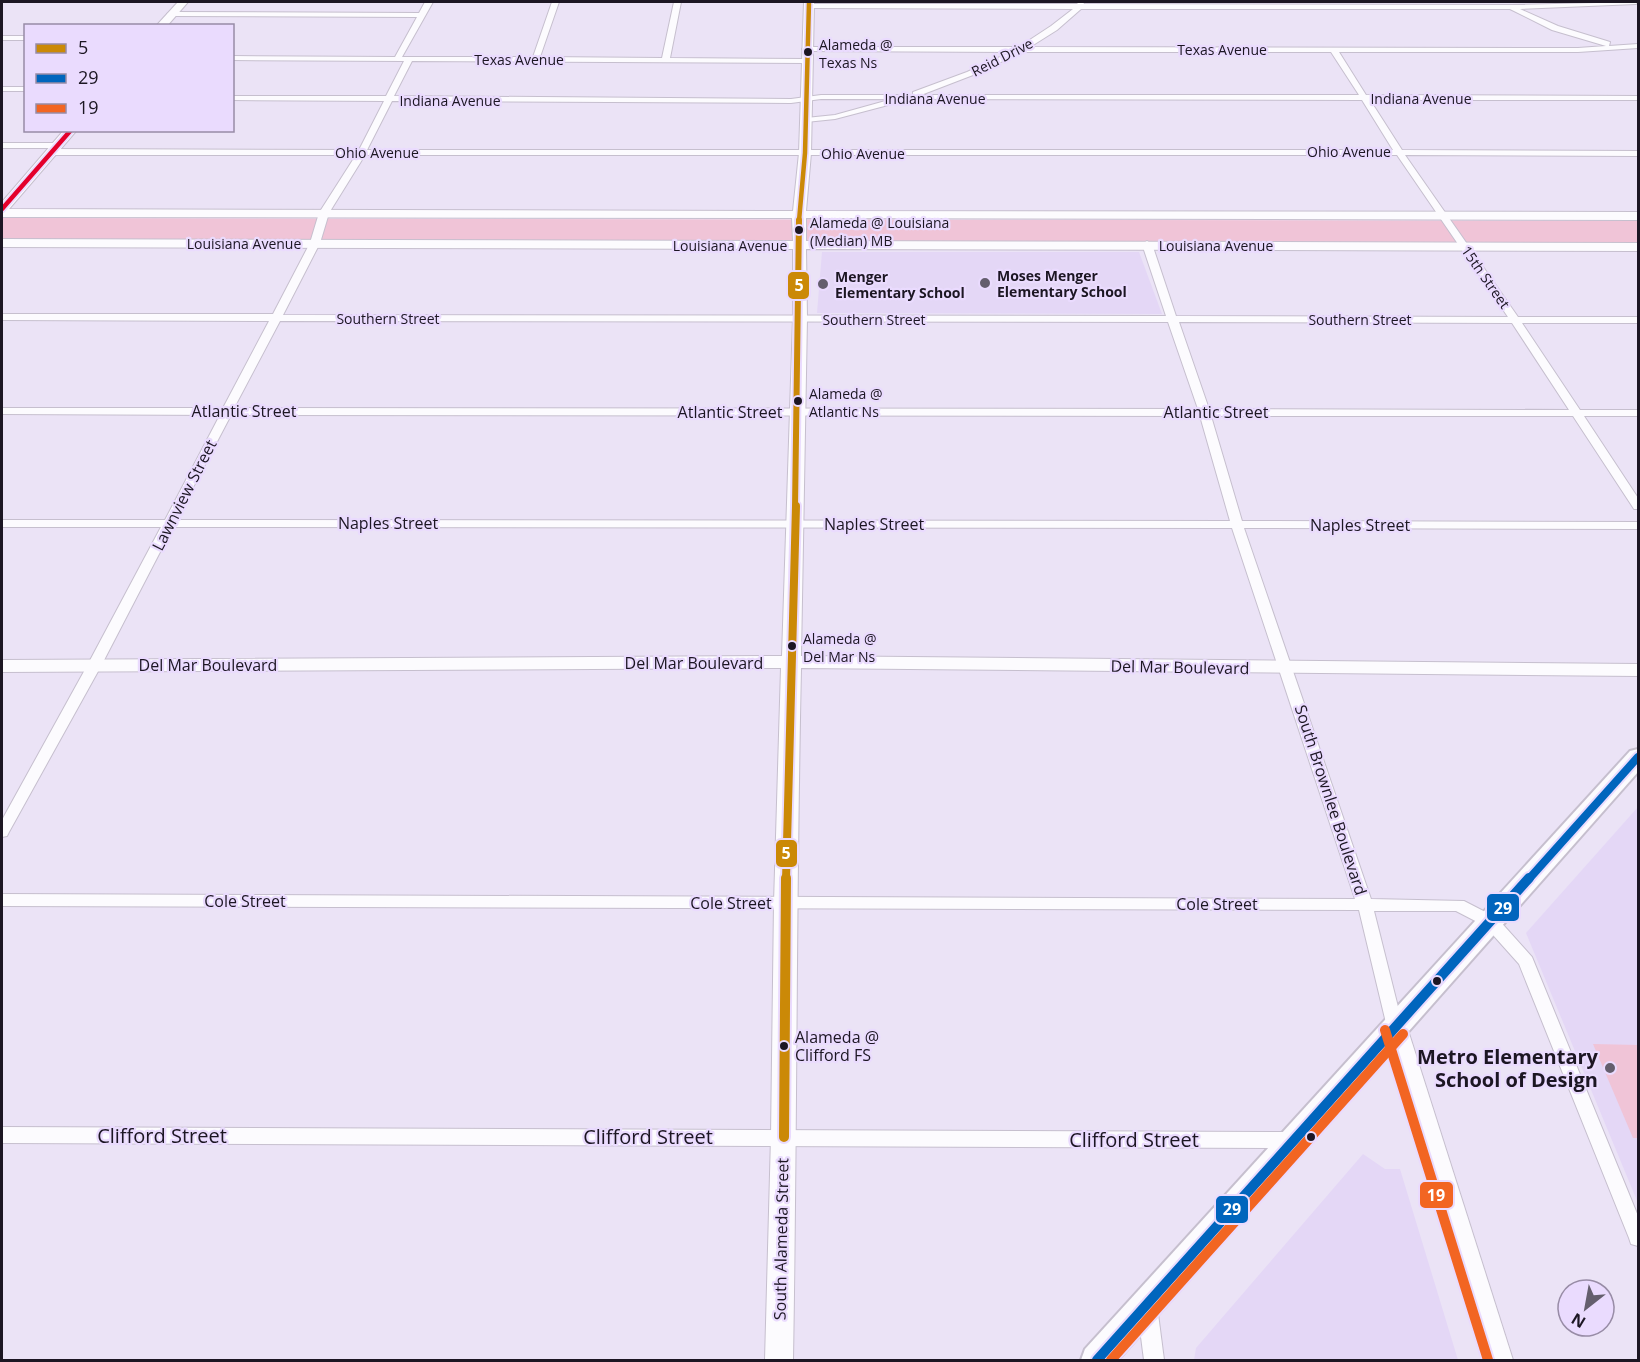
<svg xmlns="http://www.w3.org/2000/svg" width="1640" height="1362" font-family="'Open Sans',sans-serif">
<rect width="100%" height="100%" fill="#ebe3f6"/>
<!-- built -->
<g fill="#e4d7f6">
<polygon points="822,252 1139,252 1162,314 817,313"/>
<polygon points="1638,807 1638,1203 1526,933"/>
<polygon points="1363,1154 1385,1169 1400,1169 1458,1360 1194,1360 1196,1348"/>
</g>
<!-- green -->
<g fill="#f0c4d7">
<polygon points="2,218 1638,221 1638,242 2,241"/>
<polygon points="1593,1044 1638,1045 1638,1138 1633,1138"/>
</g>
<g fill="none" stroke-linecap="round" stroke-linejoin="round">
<defs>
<g id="street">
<path d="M425,2H433L402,57H533L552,2H559L540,57L662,58L674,2H681L670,58L806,59L810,61L806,63L412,61L394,96L791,99L821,95H913V92L967,72L1011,52L806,51L802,49L806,47H1019L1051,26L1073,9L806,8L805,6L809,4H1077L1079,2H1083L1084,4L1511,5L1638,2L1636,4L1520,9L1558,26L1610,42L1609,46L1638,44V48L1578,52H1339L1366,95L1638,96V100H1370L1402,150L1638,151V156L1405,155L1518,317H1638V323H1522L1580,410H1638V416H1584L1638,498V509H1634L1573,416H1211L1242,521L1638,522V529L1244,528L1371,899L1464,901L1497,918L1532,957L1638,1216V1246L1631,1244L1629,1238L1519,964L1485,926L1456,911H1374L1403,1027L1401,1032L1395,1034L1389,1032L1387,1027L1359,910L2,906V894L1355,899L1232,528L173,527L101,666L9,832L7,836L2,837V820L87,666L161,527H2V520H165L220,415L2,414V408H223L269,321L2,320V314H273L310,243L319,213L356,155H51L47,152L51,149L359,150L384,101L232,100V96H386L404,61L232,60V56L395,57L417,17L171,16L167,14L171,12L419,13ZM1081,9H1510L1552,30L1606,46L1578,48L1030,47L1057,30ZM1022,52H1331L1359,95H921L973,75ZM821,99L1362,100L1393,150H367L392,101L791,103ZM365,155H1397L1508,317L1176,316L1152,244L1147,241L1142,244L1166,316L283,315L320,243L329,213ZM280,321L1168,322L1198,409L234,408ZM1179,322L1512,323L1569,410L1209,409ZM231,415L1200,416L1230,521L176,520Z"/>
<rect x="2" y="36" width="24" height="4"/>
<rect x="2" y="87" width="24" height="4"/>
<polygon points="889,100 892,100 892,104 835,119 806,122 802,120 806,118 835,115"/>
<polygon points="58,143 61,144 61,148 2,148 2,143"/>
<polygon points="2,1127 1292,1132 1298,1135 1301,1140 1298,1145 1292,1148 2,1143"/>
<polygon points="1147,1297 1154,1300 1157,1306 1164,1360 1144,1360 1137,1306 1140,1300"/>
</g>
<g id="secondary">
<polygon points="178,2 188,2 167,26 156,26"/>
<path d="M804,2H814L811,153L806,211L1638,212V220L806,218V241L1638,243V251L806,249L807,318L801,656L1638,664V676L801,668C796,899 797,1129 793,1360H765L771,1137L774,903L781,668L2,672V660L782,656L793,318V249L2,247V239L793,241L792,218L2,217V202L64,130H77L9,209L793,211L799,153Z"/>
<polygon points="1395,1017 1404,1020 1407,1027 1513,1360 1485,1360 1383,1027 1386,1020"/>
</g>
<polygon id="primary" points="1638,749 1638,772 1118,1360 1081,1360 1085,1349 1630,751"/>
</defs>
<!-- street casing -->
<use href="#street" stroke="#c6bfce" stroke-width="2"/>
<!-- secondary casing -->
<use href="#secondary" stroke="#c6bfce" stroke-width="2"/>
<!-- primary casing -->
<use href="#primary" stroke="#c6bfce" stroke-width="4"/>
<!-- street -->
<use href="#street" fill="#fcfbfe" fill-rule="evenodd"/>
<!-- secondary -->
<use href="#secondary" fill="#fcfbfe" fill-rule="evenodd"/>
<!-- primary -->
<use href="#primary" fill="#fcfbfe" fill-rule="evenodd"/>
<defs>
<polyline id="bus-1-far3" points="799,221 805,153 809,2"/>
<polyline id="bus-1-far2" points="795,508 799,220"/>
<polyline id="bus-1-far1" points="786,880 796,506"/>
<polyline id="bus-1" points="784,1137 786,878"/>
<polyline id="bus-2-far1" points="1528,880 1638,757"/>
<polyline id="bus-2" points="1097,1360 1529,878"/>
<g id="bus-3">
<polyline points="1385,1030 1488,1360"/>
<polyline points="1111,1360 1403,1034"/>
</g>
<polyline id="bus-4" points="2,209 71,130"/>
</defs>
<!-- bus-1-far3 casing -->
<use href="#bus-1-far3" stroke="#eadbfe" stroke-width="8"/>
<!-- bus-1-far2 casing -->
<use href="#bus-1-far2" stroke="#eadbfe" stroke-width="10"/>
<!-- bus-1-far1 casing -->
<use href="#bus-1-far1" stroke="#eadbfe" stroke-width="12"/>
<!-- bus-1 casing -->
<use href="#bus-1" stroke="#eadbfe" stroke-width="14"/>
<!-- bus-2-far1 casing -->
<use href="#bus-2-far1" stroke="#eadbfe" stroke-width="12"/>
<!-- bus-2 casing -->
<use href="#bus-2" stroke="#eadbfe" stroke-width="14"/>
<!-- bus-3 casing -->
<use href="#bus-3" stroke="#eadbfe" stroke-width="14"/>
<!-- bus-4 casing -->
<use href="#bus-4" stroke="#eadbfe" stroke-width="8"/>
<!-- bus-1-far3 -->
<use href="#bus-1-far3" stroke="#cb8907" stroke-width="4.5"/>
<!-- bus-1-far2 -->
<use href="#bus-1-far2" stroke="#cb8907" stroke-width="6"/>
<!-- bus-1-far1 -->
<use href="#bus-1-far1" stroke="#cb8907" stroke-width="8"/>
<!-- bus-1 -->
<use href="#bus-1" stroke="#cb8907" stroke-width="10"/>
<!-- bus-2-far1 -->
<use href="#bus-2-far1" stroke="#0065bd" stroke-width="8"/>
<!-- bus-2 -->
<use href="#bus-2" stroke="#0065bd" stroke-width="10"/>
<!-- bus-3 -->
<use href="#bus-3" stroke="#f26522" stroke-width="10"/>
<!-- bus-4 -->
<use href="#bus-4" stroke="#e4002b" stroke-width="4.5"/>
</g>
<!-- markers -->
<g fill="#1c1623" stroke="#eadbfe" stroke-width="2">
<circle cx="808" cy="52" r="5"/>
<circle cx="799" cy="230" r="5"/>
<circle cx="798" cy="401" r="5"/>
<circle cx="792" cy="646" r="5"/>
<circle cx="1437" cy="981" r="5"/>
<circle cx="784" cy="1046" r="5"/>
<circle cx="1311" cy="1137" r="5"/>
</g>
<g fill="#645e6d" stroke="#eadbfe" stroke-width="2">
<circle cx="985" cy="283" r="6"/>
<circle cx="823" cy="284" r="6"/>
<circle cx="1610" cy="1068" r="6"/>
</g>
<g text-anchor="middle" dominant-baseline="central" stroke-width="4.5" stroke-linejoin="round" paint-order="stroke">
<!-- bus labels -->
<g font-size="14" fill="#1c1623" stroke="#eadbfe" text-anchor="start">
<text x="819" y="44">Alameda @<tspan x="819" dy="18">Texas Ns</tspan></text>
<text x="810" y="222">Alameda @ Louisiana<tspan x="810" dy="18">(Median) MB</tspan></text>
<text x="809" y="393">Alameda @<tspan x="809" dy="18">Atlantic Ns</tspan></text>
<text x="803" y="638">Alameda @<tspan x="803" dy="18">Del Mar Ns</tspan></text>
</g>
<!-- far-street labels -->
<g font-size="14" fill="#1c1623" stroke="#eadbfe">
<text x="1222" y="49">Texas Avenue</text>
<text transform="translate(1002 57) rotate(-27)">Reid Drive</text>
<text x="519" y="59">Texas Avenue</text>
<text x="935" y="98">Indiana Avenue</text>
<text x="1421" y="98">Indiana Avenue</text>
<text x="450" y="100">Indiana Avenue</text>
<text x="1349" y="151">Ohio Avenue</text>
<text x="377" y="152">Ohio Avenue</text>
<text x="863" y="153">Ohio Avenue</text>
<text x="244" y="243">Louisiana Avenue</text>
<text x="730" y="245">Louisiana Avenue</text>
<text x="1216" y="245">Louisiana Avenue</text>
<text transform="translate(1486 277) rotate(55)">15th Street</text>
<text x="388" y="318">Southern Street</text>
<text x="874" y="319">Southern Street</text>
<text x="1360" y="319">Southern Street</text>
</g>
<!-- far-poi labels -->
<g font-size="14" font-weight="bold" fill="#1c1623" stroke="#eadbfe" text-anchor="start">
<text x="997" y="275">Moses Menger<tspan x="997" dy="16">Elementary School</tspan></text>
<text x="835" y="276">Menger<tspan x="835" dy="16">Elementary School</tspan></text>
</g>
<!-- street labels -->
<g font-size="16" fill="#1c1623" stroke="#eadbfe">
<text x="244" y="411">Atlantic Street</text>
<text x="730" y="412">Atlantic Street</text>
<text x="1216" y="412">Atlantic Street</text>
<text transform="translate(184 495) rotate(-63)">Lawnview Street</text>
<text x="388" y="523">Naples Street</text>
<text x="874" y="524">Naples Street</text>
<text x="1360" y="525">Naples Street</text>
<text x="694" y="663">Del Mar Boulevard</text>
<text x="208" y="665">Del Mar Boulevard</text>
<text transform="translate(1180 667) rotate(1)">Del Mar Boulevard</text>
<text transform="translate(1331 800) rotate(72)">South Brownlee Boulevard</text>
<text x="245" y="901">Cole Street</text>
<text x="731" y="903">Cole Street</text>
<text x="1217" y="904">Cole Street</text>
<text transform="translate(781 1239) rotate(-89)">South Alameda Street</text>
</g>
<!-- near-bus labels -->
<g font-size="16" fill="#1c1623" stroke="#eadbfe" text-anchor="start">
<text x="795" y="1037">Alameda @<tspan x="795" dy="18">Clifford FS</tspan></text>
</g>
<!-- near-poi labels -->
<g font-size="20" font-weight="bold" fill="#1c1623" stroke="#eadbfe" text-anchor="end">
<text x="1598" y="1056">Metro Elementary<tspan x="1598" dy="23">School of Design</tspan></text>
</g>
<!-- near-street labels -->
<g font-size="20" fill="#1c1623" stroke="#eadbfe">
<text x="162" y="1135">Clifford Street</text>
<text x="648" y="1136">Clifford Street</text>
<text x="1134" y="1139">Clifford Street</text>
</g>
</g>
<g stroke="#eadbfe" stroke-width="2">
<rect x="787" y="271" width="23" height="29" rx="6" fill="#cb8907"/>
<rect x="775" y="839" width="23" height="29" rx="6" fill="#cb8907"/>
<rect x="1486" y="893" width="34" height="29" rx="6" fill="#0065bd"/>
<rect x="1419" y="1181" width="35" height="28" rx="6" fill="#f26522"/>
<rect x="1215" y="1195" width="34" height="29" rx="6" fill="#0065bd"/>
</g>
<g font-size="16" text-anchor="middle" font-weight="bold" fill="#fff">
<text x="799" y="291">5</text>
<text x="786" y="859">5</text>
<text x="1503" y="914">29</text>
<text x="1436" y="1201">19</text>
<text x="1232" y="1215">29</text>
</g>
<!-- border -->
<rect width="1640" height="1362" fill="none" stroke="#1c1623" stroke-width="6"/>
<!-- legend -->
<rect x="24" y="24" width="210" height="108" fill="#eadbfe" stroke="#988ca6" stroke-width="1.5"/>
<rect x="36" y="44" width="30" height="9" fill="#cb8907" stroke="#988ca6" stroke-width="1.5"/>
<text x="78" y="54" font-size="18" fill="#1c1623">5</text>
<rect x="36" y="74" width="30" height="9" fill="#0065bd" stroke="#988ca6" stroke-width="1.5"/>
<text x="78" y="84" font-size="18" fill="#1c1623">29</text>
<rect x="36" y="104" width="30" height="9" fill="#f26522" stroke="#988ca6" stroke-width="1.5"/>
<text x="78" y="114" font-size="18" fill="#1c1623">19</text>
<!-- north arrow -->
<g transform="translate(1586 1308) rotate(211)"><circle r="28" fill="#eadbfe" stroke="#988ca6" stroke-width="1.5"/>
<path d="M0-4.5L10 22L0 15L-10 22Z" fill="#645e6d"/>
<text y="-9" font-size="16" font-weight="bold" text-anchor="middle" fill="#1c1623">N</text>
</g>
</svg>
